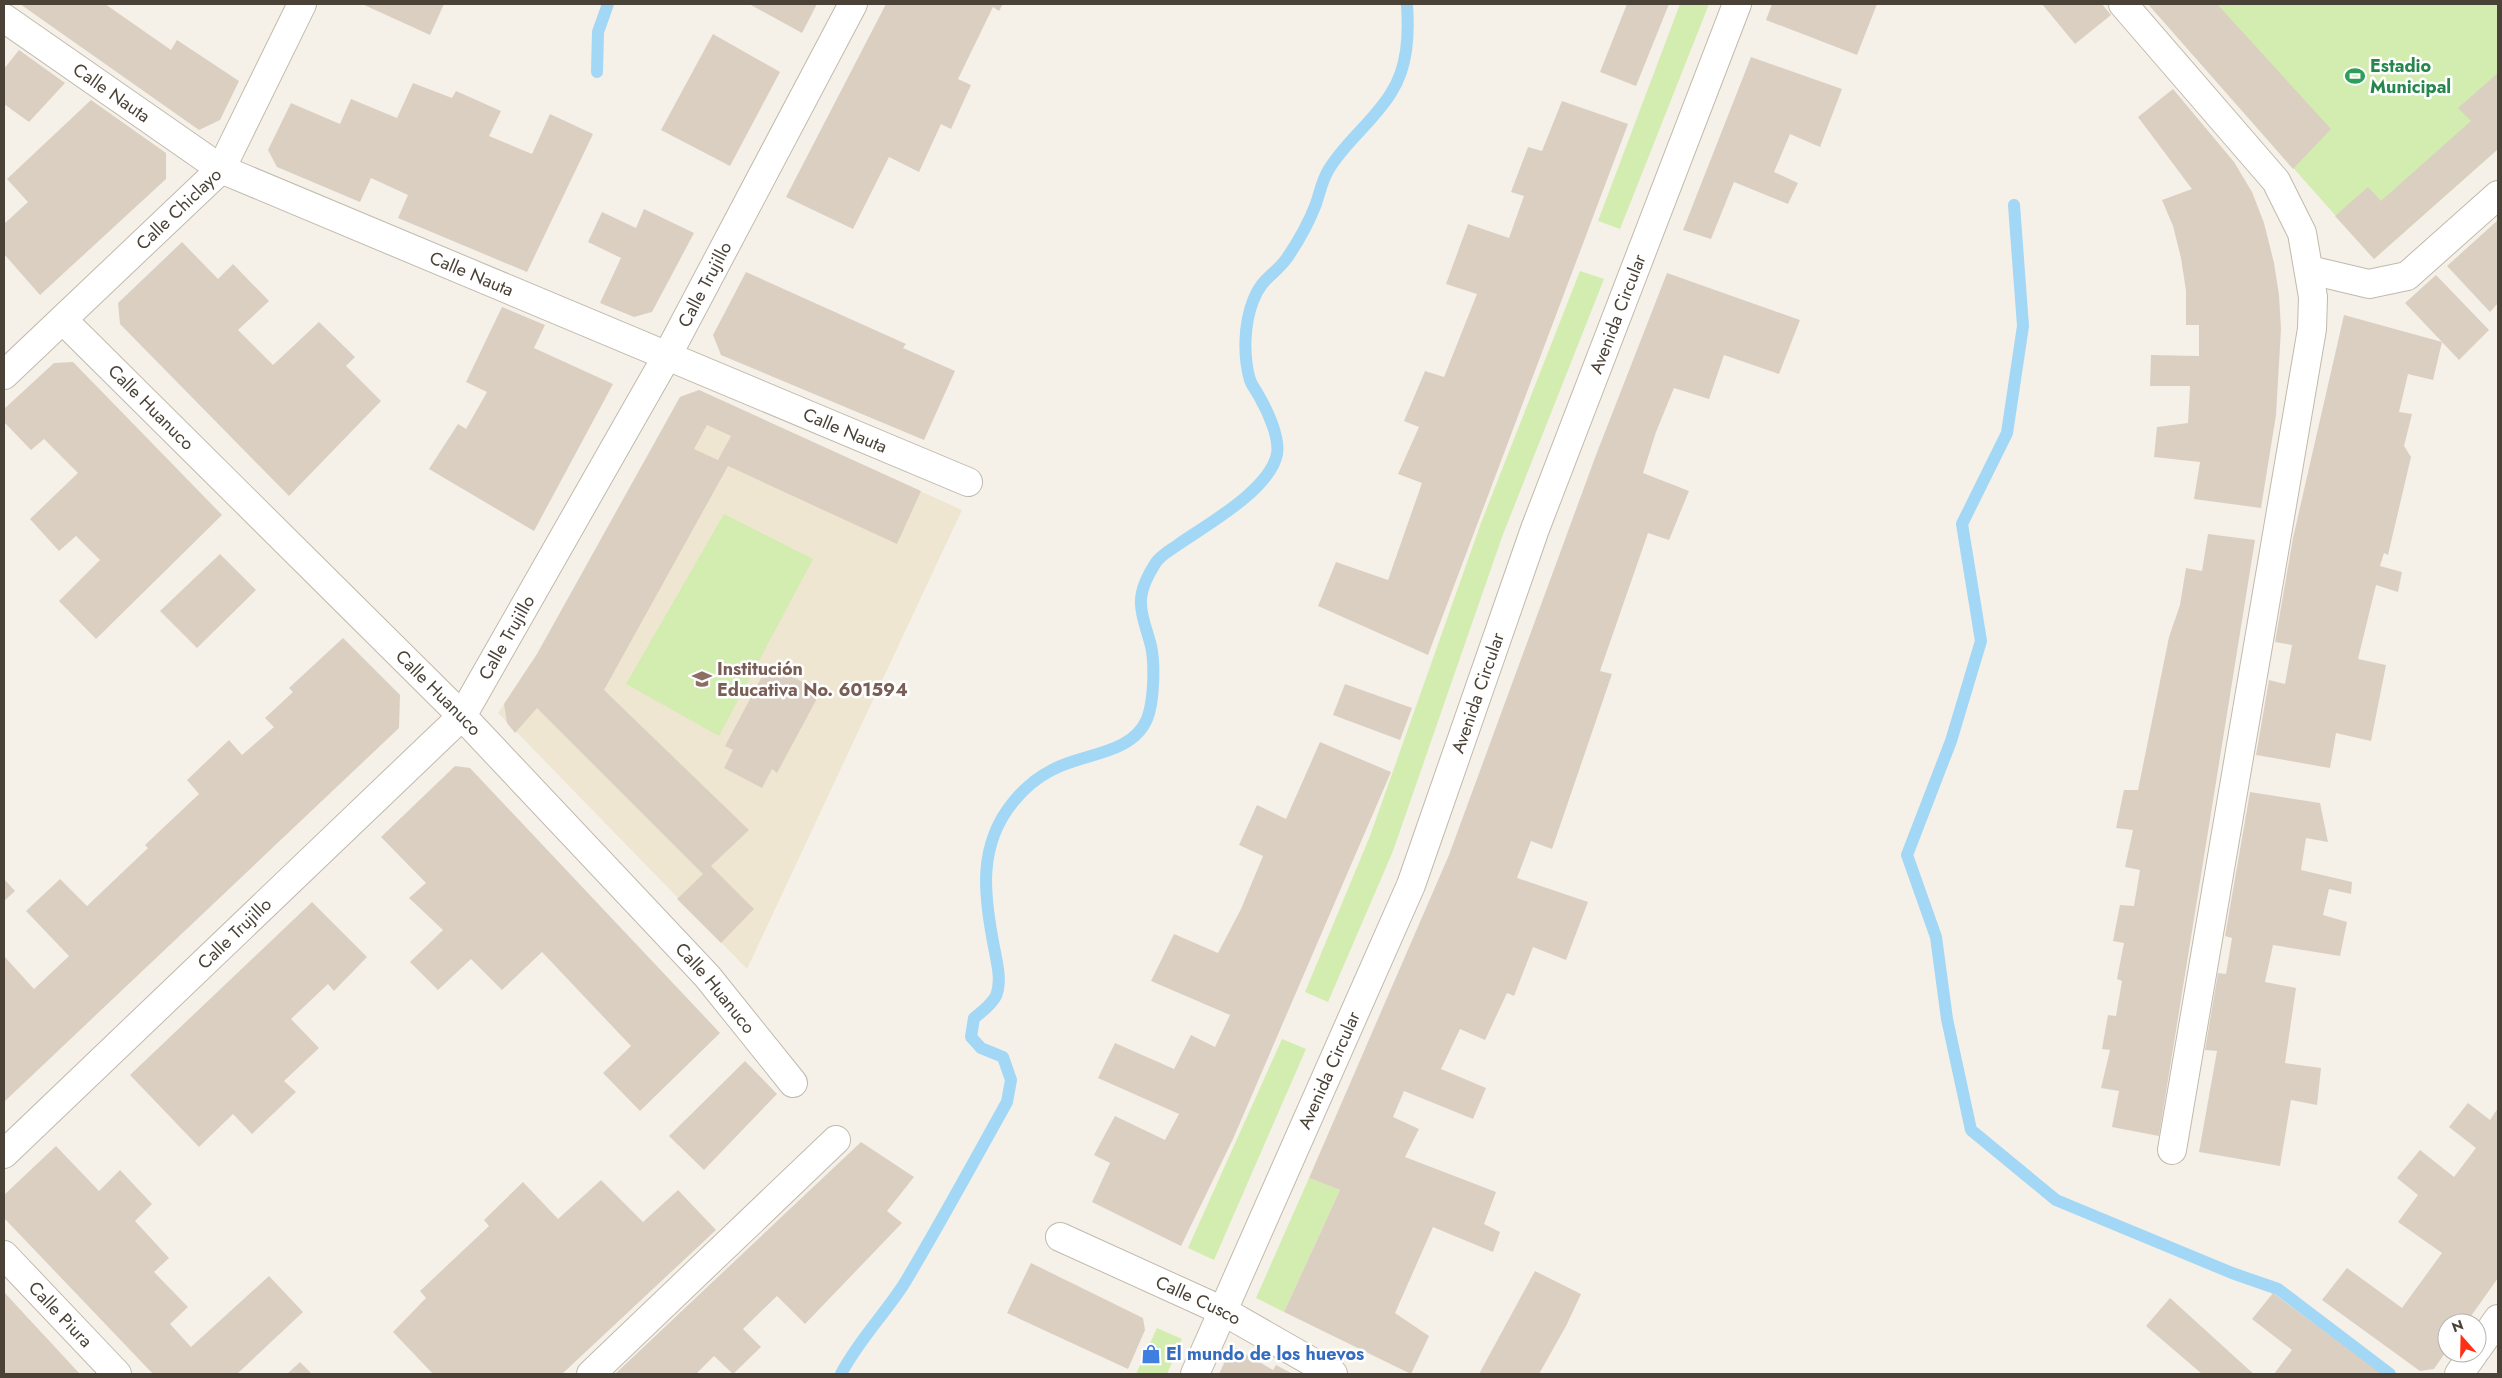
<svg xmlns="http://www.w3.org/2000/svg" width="2502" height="1378" font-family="Jost,sans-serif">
<rect width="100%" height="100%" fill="#f5f1e9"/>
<!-- education -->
<polygon fill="#efe6d2" points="699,390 962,510 747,969 498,713 537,654 680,397"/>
<!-- green -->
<g fill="#d3ecb0">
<polygon points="1680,4 1709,4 1620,229 1598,221"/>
<polygon points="2148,4 2498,4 2498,149 2374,259"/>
<polygon points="1580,271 1604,279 1502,537 1393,851 1328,1002 1305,992 1370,836 1481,523"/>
<polygon points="724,514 813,559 719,736 626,684"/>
<polygon points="1282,1039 1306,1049 1214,1260 1188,1248"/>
<polygon points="1309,1178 1340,1190 1284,1312 1256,1298"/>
<polygon points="1157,1328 1182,1339 1167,1374 1136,1374"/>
</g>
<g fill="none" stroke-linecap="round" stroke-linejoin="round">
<!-- stream -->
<g stroke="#a2d7f5" stroke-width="12">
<polyline points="597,72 598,32 608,4"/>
<polyline points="2014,205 2023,326 2007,433 1962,524 1981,641 1951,741 1907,855 1936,937 1947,1019 1971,1130 2056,1200 2232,1273 2278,1289 2390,1374"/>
<path d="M841,1374C858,1341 884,1315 904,1284C940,1224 973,1163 1007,1102L1011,1080L1003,1057L981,1048L971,1037L974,1018C982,1012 991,1005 996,996C1002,981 997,963 994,947C984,896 977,845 1014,801C1024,789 1038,777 1052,770C1082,753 1132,755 1147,719C1154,702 1155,664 1151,646C1148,633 1141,617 1141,604C1140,590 1148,575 1155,564C1160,555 1171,550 1179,544C1206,525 1270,490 1277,454C1280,437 1267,410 1259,396C1256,390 1252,386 1250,380C1243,356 1244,324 1253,301C1262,277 1274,276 1287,258C1298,242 1309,222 1316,204C1320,192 1322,180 1329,169C1346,141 1374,121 1391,93C1408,67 1409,34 1407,4"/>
</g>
</g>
<!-- building -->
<g fill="#dbcfc1" fill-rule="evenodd">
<polygon points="20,4 105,4 171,50 177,40 239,81 220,120 199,130"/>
<polygon points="362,4 444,4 430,35"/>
<polygon points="749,4 817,4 802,33"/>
<polygon points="886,4 1003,4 999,11 993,7 958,79 971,85 951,129 941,124 919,172 889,157 853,229 786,197"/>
<polygon points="1627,4 1669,4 1636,86 1600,72"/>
<polygon points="1772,4 1877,4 1857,55 1766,20"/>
<polygon points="2042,4 2102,4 2111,15 2075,44"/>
<polygon points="2148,4 2217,4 2331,129 2293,169"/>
<polygon points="713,34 780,72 730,166 661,130"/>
<polygon points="19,50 65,83 29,122 4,104 4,69"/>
<polygon points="1751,57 1842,89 1820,147 1790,134 1774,172 1798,183 1788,204 1734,182 1711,239 1683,230"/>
<polygon points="2498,73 2498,149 2374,259 2335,216 2368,187 2381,201 2471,121 2458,108"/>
<polygon points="413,83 452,98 456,91 501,111 489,136 532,154 550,114 593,134 527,272 398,218 408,195 371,178 360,202 277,167 268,150 291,103 340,124 351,99 397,118"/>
<polygon points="2173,89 2234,162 2252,192 2264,223 2274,263 2279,295 2281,329 2276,415 2261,508 2194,499 2200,462 2154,457 2157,427 2188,423 2190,386 2150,386 2151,355 2199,356 2199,325 2186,325 2186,291 2181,258 2173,226 2162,200 2192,189 2138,117"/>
<polygon points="91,100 166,153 166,179 40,295 4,254 4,224 28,202 7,179"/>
<polygon points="1562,101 1628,124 1428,655 1318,606 1336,562 1388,580 1422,483 1398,474 1419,427 1404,421 1425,371 1444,377 1477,294 1446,284 1468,224 1509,238 1524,196 1511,192 1528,147 1542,151"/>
<polygon points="644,209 694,233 652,312 634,317 600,303 621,258 588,242 602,212 636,228"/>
<polygon points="2498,220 2498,303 2490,312 2447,266"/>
<polygon points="182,242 218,279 233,264 269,301 238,330 273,365 319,322 355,357 346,366 381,401 289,496 120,324 118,303"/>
<polygon points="746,272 906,344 903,348 955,371 924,440 721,355 713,335"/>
<polygon points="1667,273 1800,320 1779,374 1724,355 1709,399 1674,388 1656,432 1643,473 1689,491 1669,540 1648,533 1600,671 1612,674 1552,849 1531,841 1517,878 1588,902 1566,960 1533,947 1514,996 1507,993 1485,1040 1460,1029 1441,1069 1486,1088 1473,1119 1404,1091 1393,1117 1419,1129 1405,1157 1496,1192 1484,1224 1500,1232 1493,1252 1433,1227 1395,1313 1429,1336 1411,1374 1284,1312 1340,1190 1309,1178 1449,855 1596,455"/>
<polygon points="2436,275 2489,330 2459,360 2442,342 2433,380 2408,374 2399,412 2412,414 2404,446 2411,457 2388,555 2384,553 2380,566 2402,572 2398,592 2376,585 2358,659 2386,665 2371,741 2336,733 2330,768 2256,755 2269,680 2285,684 2292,645 2275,642 2293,538 2344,315 2442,342 2405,303"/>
<polygon points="502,307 545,325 534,348 613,384 534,531 429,469 458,424 466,429 487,392 466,382"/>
<polygon points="73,362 222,515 96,639 59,601 100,560 76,536 59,551 30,519 78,473 44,439 31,450 4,422 4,409 54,363"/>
<path d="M699,390L921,491L897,544L728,466L604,690L749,830L711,866L754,909L721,943L677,899L703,874L537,708L515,733L507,723L504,704L537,654L680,397ZM707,425L731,436L718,460L694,449Z"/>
<polygon points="2208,534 2255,540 2159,1136 2112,1127 2119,1091 2101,1088 2110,1050 2102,1049 2108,1015 2116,1016 2122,981 2117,979 2124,943 2113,941 2120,905 2134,906 2140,870 2125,867 2133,830 2116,828 2124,790 2138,790 2169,637 2180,605 2186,568 2202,571"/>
<polygon points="220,554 256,590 197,648 160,611"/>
<polygon points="343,638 400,695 399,728 4,1102 4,956 34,989 69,956 26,911 60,879 87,906 148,848 145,845 199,794 187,780 229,740 242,755 274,727 265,718 293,692 289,688"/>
<polygon points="768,665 821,691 777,773 772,769 762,788 724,768 733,750 725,746"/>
<polygon points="1345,684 1412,708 1400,740 1333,715"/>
<polygon points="1320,742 1391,772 1233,1139 1181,1246 1092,1202 1110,1163 1094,1155 1115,1116 1165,1140 1179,1114 1098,1078 1115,1043 1174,1069 1191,1035 1215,1047 1230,1015 1151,981 1174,934 1218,953 1241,909 1263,856 1239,845 1257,805 1286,819"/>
<polygon points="455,766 470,768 720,1033 640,1111 603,1073 631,1046 542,952 502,990 471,959 438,990 410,962 443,930 409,898 426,883 381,837"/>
<polygon points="2250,792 2320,803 2328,842 2306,838 2301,870 2352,882 2351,894 2329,889 2323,915 2347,922 2340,956 2273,945 2265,982 2296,988 2285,1063 2321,1068 2317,1105 2291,1100 2280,1166 2199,1152 2217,1051 2205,1050 2218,973 2226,974 2232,938 2225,936"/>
<polygon points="4,879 15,891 4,901"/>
<polygon points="312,902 367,957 334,991 328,984 291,1019 319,1048 284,1081 296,1092 252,1134 233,1114 199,1147 130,1075"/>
<polygon points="745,1061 777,1094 704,1170 669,1136"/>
<polygon points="2468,1103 2490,1120 2498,1108 2498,1278 2466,1323 2447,1323 2447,1350 2434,1369 2420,1371 2322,1300 2347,1268 2402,1308 2442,1253 2398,1222 2418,1195 2397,1178 2420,1150 2454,1177 2476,1148 2449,1127"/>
<polygon points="861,1142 914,1177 887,1211 902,1223 805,1324 777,1296 743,1329 761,1347 733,1374 714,1356 696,1374 615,1374"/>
<polygon points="56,1146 99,1191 120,1170 152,1204 135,1221 169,1258 154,1272 188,1307 170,1324 191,1347 269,1276 303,1312 237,1374 153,1374 4,1218 4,1195"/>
<polygon points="601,1180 643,1222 678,1190 716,1230 562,1374 433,1374 393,1332 426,1298 420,1291 489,1226 484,1220 523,1182 558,1219"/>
<polygon points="1031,1263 1143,1318 1145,1330 1128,1369 1007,1313"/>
<polygon points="1535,1271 1581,1294 1566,1326 1539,1374 1479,1374"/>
<polygon points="4,1292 27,1317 80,1374 4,1374"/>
<polygon points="2273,1293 2368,1364 2381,1374 2274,1374 2292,1350 2252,1319"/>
<polygon points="2170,1298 2247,1368 2254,1374 2202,1374 2146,1326"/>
<polygon points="1232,1346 1273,1370 1276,1365 1293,1374 1219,1374"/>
<polygon points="300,1362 312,1374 287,1374"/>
</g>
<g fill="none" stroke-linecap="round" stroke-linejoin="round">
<defs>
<g id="minor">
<polyline points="2123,4 2276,181 2302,233 2313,297 2312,329 2172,1150"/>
<path id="s1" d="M4,18L221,169L968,482"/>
<polyline points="2310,270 2369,284 2407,276 2498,195"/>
<path id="s2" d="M63,320L462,716L707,976L793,1083"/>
<path id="s3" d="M4,375L221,169L302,4"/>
<path id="s4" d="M4,1154L462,716L667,356L853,4"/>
<path id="s5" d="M4,1255L117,1374"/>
<polyline points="591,1374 836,1140"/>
</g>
<g id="tertiary">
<path id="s6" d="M1060,1237L1223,1311L1333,1374"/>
<polyline points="2477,1349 2498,1319"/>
<path id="s7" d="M1195,1374L1411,885L1535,529L1737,4"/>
<polyline points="2459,1374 2474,1353"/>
</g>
</defs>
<!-- minor casing -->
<use href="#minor" stroke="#c2b9ab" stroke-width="30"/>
<!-- tertiary casing -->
<use href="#tertiary" stroke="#c2b9ab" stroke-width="30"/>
<!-- minor -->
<use href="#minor" stroke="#fff" stroke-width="28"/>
<!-- tertiary -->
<use href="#tertiary" stroke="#fff" stroke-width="28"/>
</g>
<!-- icons -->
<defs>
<symbol id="stadium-bare" viewBox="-9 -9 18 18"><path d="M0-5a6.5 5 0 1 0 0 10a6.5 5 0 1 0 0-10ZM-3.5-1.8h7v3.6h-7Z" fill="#2e9e5b" stroke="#fff" stroke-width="2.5" paint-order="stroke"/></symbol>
<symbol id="school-bare" viewBox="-9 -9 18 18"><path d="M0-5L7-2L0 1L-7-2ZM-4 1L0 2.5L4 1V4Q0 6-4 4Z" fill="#8d6e63" stroke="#fff" stroke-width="2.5" paint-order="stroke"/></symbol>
<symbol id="shop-bare" viewBox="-9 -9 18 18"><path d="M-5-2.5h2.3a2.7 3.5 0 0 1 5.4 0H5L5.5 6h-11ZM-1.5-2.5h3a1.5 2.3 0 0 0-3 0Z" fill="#3f7fe0" stroke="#fff" stroke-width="2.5" paint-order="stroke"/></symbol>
</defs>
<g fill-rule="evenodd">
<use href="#stadium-bare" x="2341" y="62" width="28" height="28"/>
<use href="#school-bare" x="688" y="665" width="28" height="28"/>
<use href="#shop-bare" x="1137" y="1340" width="28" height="28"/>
</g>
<g text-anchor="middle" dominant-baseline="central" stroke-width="5" stroke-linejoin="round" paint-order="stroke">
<!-- leisure labels -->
<g font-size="18" font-weight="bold" fill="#27864d" stroke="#fff" text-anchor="start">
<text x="2370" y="66">Estadio<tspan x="2370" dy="21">Municipal</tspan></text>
</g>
<!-- street labels -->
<g font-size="18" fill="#4a4237" stroke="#fff">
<text stroke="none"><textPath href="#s1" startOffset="131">Calle Nauta</textPath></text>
<text stroke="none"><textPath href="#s3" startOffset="241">Calle Chiclayo</textPath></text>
<text stroke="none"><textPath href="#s1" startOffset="536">Calle Nauta</textPath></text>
<text stroke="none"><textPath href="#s4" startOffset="1129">Calle Trujillo</textPath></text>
<text stroke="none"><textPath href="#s7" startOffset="1142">Avenida Circular</textPath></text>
<text stroke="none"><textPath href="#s2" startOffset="124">Calle Huanuco</textPath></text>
<text stroke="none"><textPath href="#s1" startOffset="941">Calle Nauta</textPath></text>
<text stroke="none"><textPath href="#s4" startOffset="724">Calle Trujillo</textPath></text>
<text stroke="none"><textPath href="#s2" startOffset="529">Calle Huanuco</textPath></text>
<text stroke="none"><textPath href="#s7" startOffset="738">Avenida Circular</textPath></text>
<text stroke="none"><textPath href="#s4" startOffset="319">Calle Trujillo</textPath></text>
<text stroke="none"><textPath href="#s2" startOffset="934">Calle Huanuco</textPath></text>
<text stroke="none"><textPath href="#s7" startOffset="332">Avenida Circular</textPath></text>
<text stroke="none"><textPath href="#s6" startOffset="152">Calle Cusco</textPath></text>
<text stroke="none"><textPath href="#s5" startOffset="82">Calle Piura</textPath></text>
</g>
<!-- education labels -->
<g font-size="18" font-weight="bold" fill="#785e54" stroke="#fff" text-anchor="start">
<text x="717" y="669">Institución<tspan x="717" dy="21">Educativa No. 601594</tspan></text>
</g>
<!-- shop labels -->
<g font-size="18" font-weight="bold" fill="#366cbe" stroke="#fff" text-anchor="start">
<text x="1166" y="1354">El mundo de los huevos</text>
</g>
</g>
<!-- border -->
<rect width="2502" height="1378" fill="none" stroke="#4a4237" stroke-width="10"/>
<!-- north arrow -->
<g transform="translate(2462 1338) rotate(340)"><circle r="24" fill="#ffffff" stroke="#b7b3af"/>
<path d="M0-4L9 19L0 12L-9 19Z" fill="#ff3016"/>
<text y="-8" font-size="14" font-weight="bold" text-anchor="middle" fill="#4a4237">N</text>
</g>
</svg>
